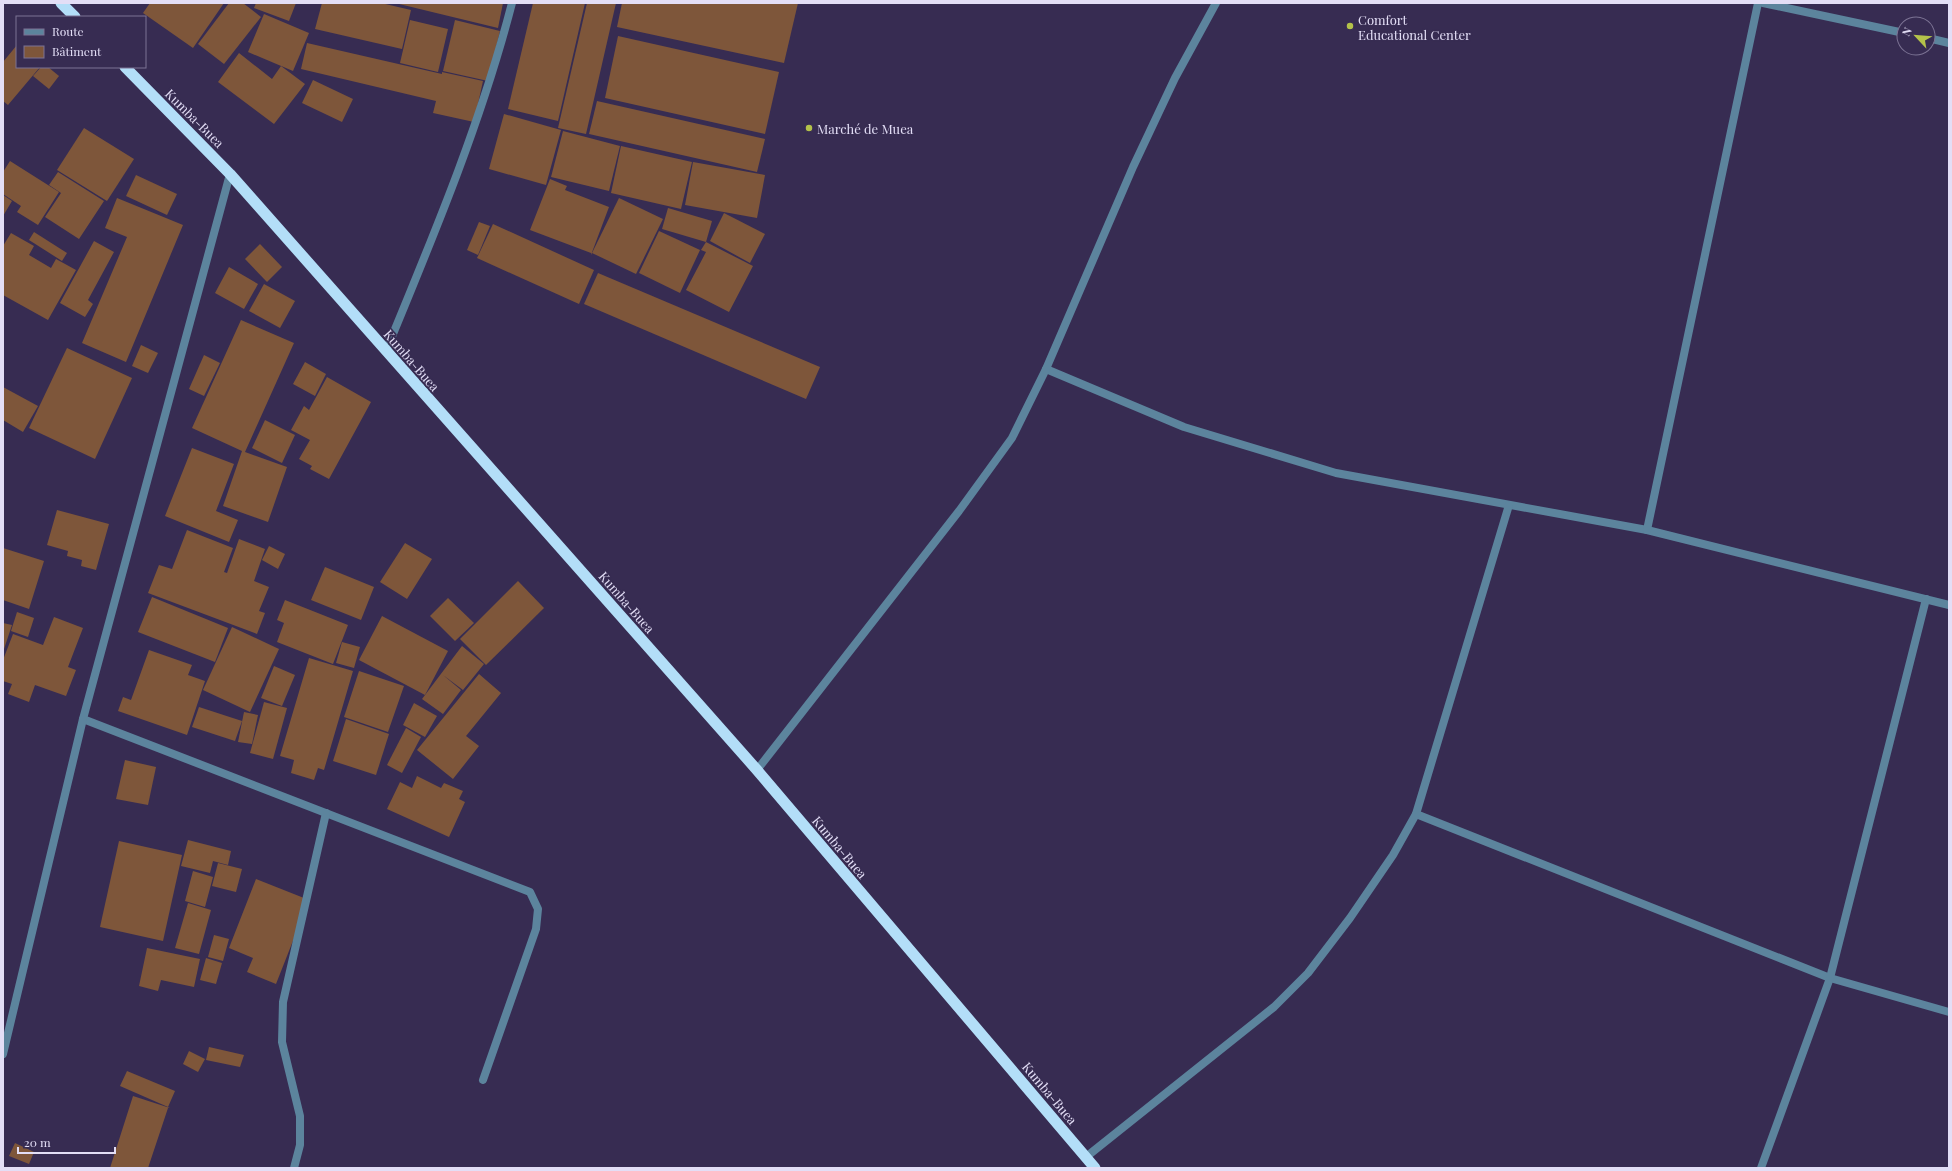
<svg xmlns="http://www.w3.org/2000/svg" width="1952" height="1171" font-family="'Playfair Display',serif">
<rect width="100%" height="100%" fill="#372c52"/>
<!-- building -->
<g fill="#7e563a">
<polygon points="150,3 224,3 193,48 143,13"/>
<polygon points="229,3 243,3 261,17 224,64 198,44"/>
<polygon points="256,3 296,3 289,21 254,8"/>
<polygon points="322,3 381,3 411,10 402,49 315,29"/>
<polygon points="395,3 503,3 498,28"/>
<polygon points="533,3 585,3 558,121 508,109"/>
<polygon points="587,3 616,3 586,134 558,128"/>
<polygon points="622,3 798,3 784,63 617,27"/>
<polygon points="264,14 309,33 293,71 248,52"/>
<polygon points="410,20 448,29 438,72 400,63"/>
<polygon points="455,20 500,31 488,81 443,71"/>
<polygon points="618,36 779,72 765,134 605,98"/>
<polygon points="307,43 442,74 442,72 483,81 474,122 433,113 436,101 301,69"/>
<polygon points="17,45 17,67 40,67 8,105 3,101 3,62"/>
<polygon points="239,53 272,79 281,66 305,84 274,124 218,82"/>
<polygon points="41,67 48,67 59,76 49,89 33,76"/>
<polygon points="313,80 353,99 342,122 302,103"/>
<polygon points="597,101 765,139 757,172 589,134"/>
<polygon points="504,114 561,130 546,185 489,169"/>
<polygon points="84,128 134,159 107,201 57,170"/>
<polygon points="563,131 620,146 609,191 551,177"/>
<polygon points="621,146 692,162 681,209 611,193"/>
<polygon points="10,161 59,192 38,225 17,212 21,206 3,194 3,172"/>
<polygon points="693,162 765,175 757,218 685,205"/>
<polygon points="58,172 104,201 79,239 45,217 61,193 49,185"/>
<polygon points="136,175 177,194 167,215 126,196"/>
<polygon points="550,179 567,186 565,190 609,207 591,255 591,253 530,230"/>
<polygon points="3,195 12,201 3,216"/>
<polygon points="117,198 183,225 126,362 82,343 127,237 105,228"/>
<polygon points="619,198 663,219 636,274 592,253"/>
<polygon points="668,208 712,221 706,242 662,229"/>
<polygon points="724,213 765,234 750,263 710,241"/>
<polygon points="479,222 490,226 478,255 467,250"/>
<polygon points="493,224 594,270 579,304 477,258"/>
<polygon points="659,231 700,250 680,293 639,273"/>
<polygon points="34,232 67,253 62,261 29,240"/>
<polygon points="11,233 34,246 29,255 51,268 56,259 76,270 48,320 3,295 3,246"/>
<polygon points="94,241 114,252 88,300 93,304 85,317 60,303"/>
<polygon points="706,242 753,266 729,312 686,290 706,252 701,250"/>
<polygon points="260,244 282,267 267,282 245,259"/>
<polygon points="229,267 258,284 244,309 215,293"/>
<polygon points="598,273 820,367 806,399 584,304"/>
<polygon points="264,284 295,301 280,328 249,311"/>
<polygon points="241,320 294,343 245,452 287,467 268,522 223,506 242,451 192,428"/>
<polygon points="141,345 158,353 148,373 132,366"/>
<polygon points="67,348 132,378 95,459 29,428"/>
<polygon points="204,355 220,363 204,396 189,389"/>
<polygon points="305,362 326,374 315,396 293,384"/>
<polygon points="327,377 371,402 329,479 310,469 312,466 299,459 310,440 291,430 304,406 309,410"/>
<polygon points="3,387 38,406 23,432 3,420"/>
<polygon points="265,420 295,435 282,463 252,448"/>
<polygon points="192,448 234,464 216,511 238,520 229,542 165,516"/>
<polygon points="57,510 109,524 96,570 81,566 82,560 67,556 68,551 47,545"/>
<polygon points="187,530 233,548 224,572 227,573 239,539 265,549 254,581 269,587 259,611 265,613 257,634 148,593 159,565 172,569"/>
<polygon points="405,543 432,559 407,599 380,582"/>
<polygon points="269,546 285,554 278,569 262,560"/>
<polygon points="3,548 44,561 29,609 3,600"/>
<polygon points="325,567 374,587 361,620 311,600"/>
<polygon points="518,581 544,608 486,665 460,639"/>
<polygon points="152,597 228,628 215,662 138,632"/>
<polygon points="448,598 474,623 455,641 430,616"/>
<polygon points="285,600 348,625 333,664 277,642 284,623 277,620"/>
<polygon points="17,612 34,618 28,637 11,631"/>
<polygon points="382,616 448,651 425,695 359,660"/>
<polygon points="54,617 83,628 68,667 76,670 66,696 35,685 29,702 8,694 12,684 3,681 3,660 13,634 43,645"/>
<polygon points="3,623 12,625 3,652"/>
<polygon points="232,627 279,649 250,712 203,690"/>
<polygon points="342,642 360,647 354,668 336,663"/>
<polygon points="462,646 484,664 463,690 443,675 461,690 443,714 422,699"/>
<polygon points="149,650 192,665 188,675 205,681 187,735 118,711 123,697 131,700"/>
<polygon points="309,658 353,671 324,770 318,768 314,780 291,773 294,760 280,756"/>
<polygon points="274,666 295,675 282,706 261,698"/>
<polygon points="359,671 404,686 388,732 344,717"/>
<polygon points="479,674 501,693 466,736 479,746 453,779 417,750"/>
<polygon points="264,702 287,708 273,759 250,753"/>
<polygon points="414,703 437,716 425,737 403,725"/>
<polygon points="199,707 242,721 235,741 192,727"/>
<polygon points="244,712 258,715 252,744 238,742"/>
<polygon points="346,719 389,734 376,775 333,761"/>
<polygon points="406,728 421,737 402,773 387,765"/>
<polygon points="125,760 156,767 148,805 116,799"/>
<polygon points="417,776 441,788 444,783 463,791 459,799 465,802 449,837 387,809 400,782 412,788"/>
<polygon points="188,840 231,851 228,865 213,861 210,873 181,866"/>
<polygon points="119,841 182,855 163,941 100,927"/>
<polygon points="218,863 242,869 236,892 212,886"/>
<polygon points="193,871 213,877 205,907 185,901"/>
<polygon points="256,879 309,900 276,984 247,972 253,958 229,948"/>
<polygon points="188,903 211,910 199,954 175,948"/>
<polygon points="214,935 229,939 223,961 208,957"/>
<polygon points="147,948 200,959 194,987 161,980 158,991 139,986"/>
<polygon points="206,958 222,963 216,984 200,980"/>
<polygon points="209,1047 244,1055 240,1067 206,1060"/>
<polygon points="189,1051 205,1059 198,1072 183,1064"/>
<polygon points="127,1071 175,1091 168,1107 120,1086"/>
<polygon points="133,1096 170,1108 168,1108 148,1168 110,1168"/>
<polygon points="15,1143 34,1152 29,1164 9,1156"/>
</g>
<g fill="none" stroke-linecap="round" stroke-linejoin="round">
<!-- minor -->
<g stroke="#5c849d" stroke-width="8">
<polyline points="1763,3 1904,33"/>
<polyline points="1928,38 1949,43"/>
<path d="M386,351C433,237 481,123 512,3"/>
<polyline points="1046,369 1184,427 1336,473 1647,530 1949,605"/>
<polyline points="1647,530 1758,3"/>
<polyline points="83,719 530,892 538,909 536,929 483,1080"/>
<polyline points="757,770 959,511 1012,438 1046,369 1133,167 1175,78 1216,3"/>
<polyline points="1416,814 1830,978 1949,1012"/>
<polyline points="3,1054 83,719 230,174"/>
<polyline points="1086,1157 1274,1007 1308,973 1350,918 1393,855 1416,814 1509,505"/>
<polyline points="294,1168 300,1145 300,1116 282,1042 283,1002 326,813"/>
<polyline points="1761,1168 1830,978 1926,599"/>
</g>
<!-- trunk -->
<g stroke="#b3def8" stroke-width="11">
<polyline points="61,3 75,17"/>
<polyline points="125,67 230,174 757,770 1095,1168"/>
</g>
</g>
<!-- markers -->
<g fill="#b4c24a" stroke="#372c52" stroke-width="1.5">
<circle cx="1350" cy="26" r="4"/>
<circle cx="809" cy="128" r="4"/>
</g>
<g text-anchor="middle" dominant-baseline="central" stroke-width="3.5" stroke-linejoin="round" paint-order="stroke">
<!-- poi labels -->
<g font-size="13" fill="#e3def6" stroke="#372c52" text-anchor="start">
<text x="1358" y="19">Comfort<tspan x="1358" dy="15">Educational Center</tspan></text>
<text x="817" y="128">Marché de Muea</text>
</g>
<!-- street labels -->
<g font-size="13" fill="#e3def6" stroke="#372c52">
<text transform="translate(195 118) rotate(45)">Kumba-Buea</text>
<text transform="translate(412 360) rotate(49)">Kumba-Buea</text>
<text transform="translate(627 602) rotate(49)">Kumba-Buea</text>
<text transform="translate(840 847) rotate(50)">Kumba-Buea</text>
<text transform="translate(1050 1093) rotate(50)">Kumba-Buea</text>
</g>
</g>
<!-- border -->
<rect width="1952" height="1171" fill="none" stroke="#e3def6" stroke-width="8"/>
<!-- legend -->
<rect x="16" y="16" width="130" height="52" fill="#372c52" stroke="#7c7394"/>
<rect x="24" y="29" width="20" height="6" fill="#5c849d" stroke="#7c7394"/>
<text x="52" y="36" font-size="12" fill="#e3def6">Route</text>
<rect x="24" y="46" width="20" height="12" fill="#7e563a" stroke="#7c7394"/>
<text x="52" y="56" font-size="12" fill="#e3def6">Bâtiment</text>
<!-- north arrow -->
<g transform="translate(1916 36) rotate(296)"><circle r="19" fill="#372c52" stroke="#7c7394"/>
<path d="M0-3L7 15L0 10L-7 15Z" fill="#b4c24a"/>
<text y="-6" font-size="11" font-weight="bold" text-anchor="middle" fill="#e3def6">N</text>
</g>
<!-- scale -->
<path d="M18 1147v6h97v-6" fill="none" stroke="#e3def6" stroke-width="2"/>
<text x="24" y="1147" font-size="12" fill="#e3def6" stroke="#372c52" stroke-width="3" paint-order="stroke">20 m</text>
</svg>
